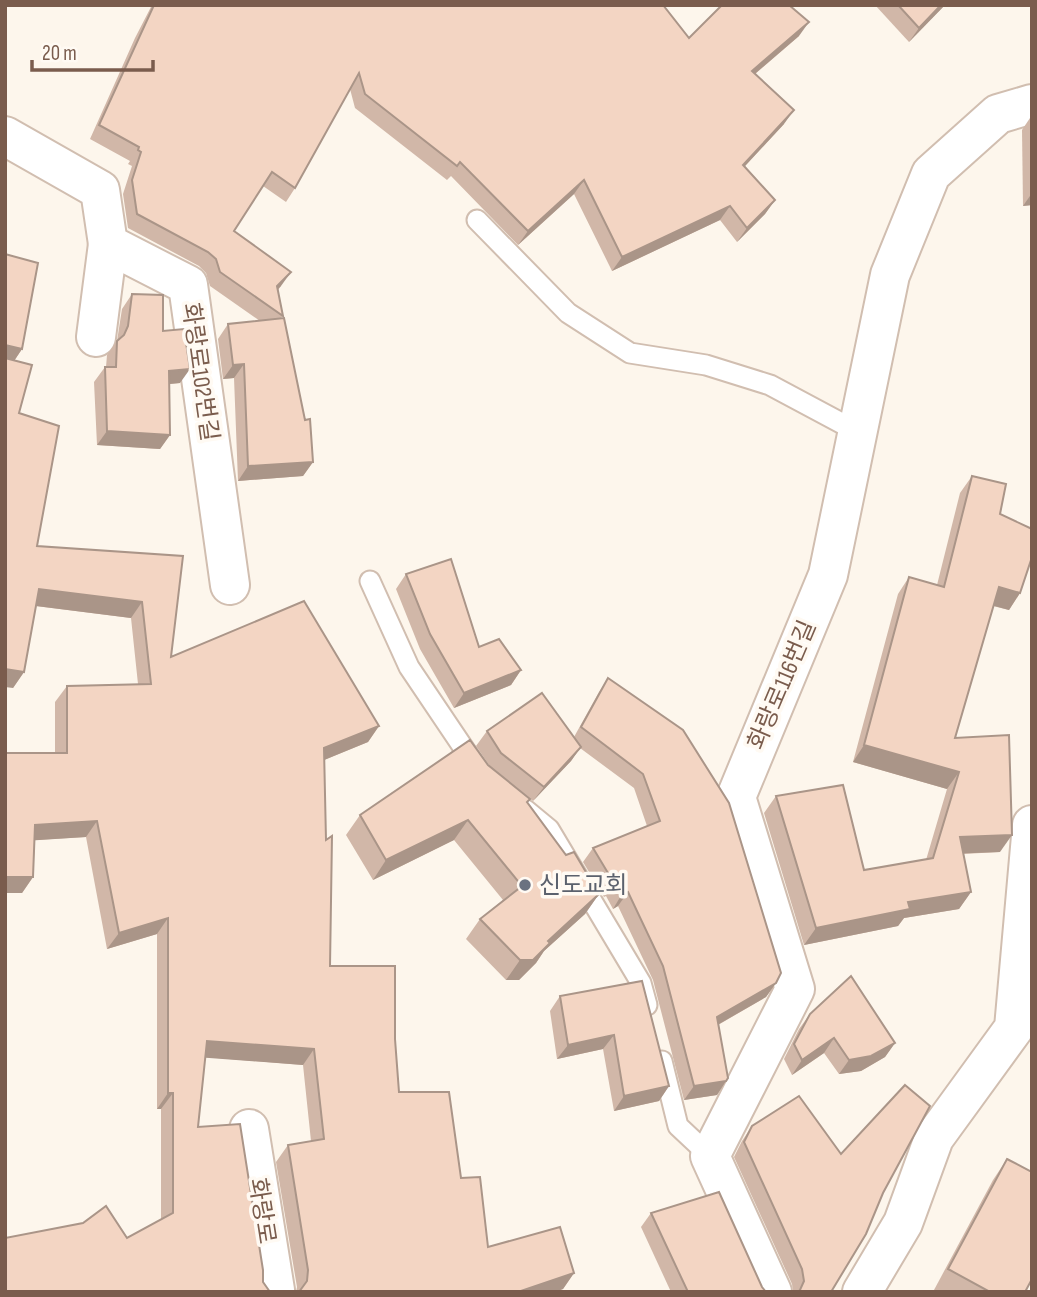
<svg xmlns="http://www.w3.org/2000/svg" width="1037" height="1297" font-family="'Sofia Sans Condensed','Noto Sans KR',sans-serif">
<rect width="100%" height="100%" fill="#fdf6ec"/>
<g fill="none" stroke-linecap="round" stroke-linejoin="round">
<defs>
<g id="lane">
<polyline points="477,220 568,313 630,353 706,365 770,385 858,432"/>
<polyline points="370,581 409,667 477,768"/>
<polyline points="526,810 549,829 641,983 647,1005"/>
<polyline points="662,1061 678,1126 710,1156"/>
</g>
<g id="street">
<polyline points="5,136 100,190 108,244 188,285 230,585"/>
<polyline points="96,337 108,244"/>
<polyline points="249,1129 275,1290 273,1292"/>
<polyline points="772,1292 710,1156 795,989 736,797 828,575 890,275 931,174 998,114 1032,104"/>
<polyline points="862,1292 903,1223 934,1138 1014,1028 1032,825"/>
</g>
</defs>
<!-- lane casing -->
<use href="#lane" stroke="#d1beb0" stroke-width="23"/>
<!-- street casing -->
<use href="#street" stroke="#d1beb0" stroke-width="42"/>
<!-- lane -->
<use href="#lane" stroke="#fff" stroke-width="19"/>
<!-- street -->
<use href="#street" stroke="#fff" stroke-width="38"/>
</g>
<!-- wall -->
<g fill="#d1b7a8">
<polygon points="152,5 663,5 689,38 799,36 755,74 784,124 745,166 775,200 765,214 737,242 720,220 612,271 574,194 518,245 451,176 447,180 355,108 350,89 295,188 286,202 263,186 234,231 281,286 278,290 283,316 281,318 313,462 303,476 238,481 234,378 223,379 218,339 228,324 260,321 210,286 206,273 199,266 128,228 123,194 132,166 128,164 130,161 90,139 135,38"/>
<polygon points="875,5 945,5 909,42"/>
<polygon points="1032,115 1032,205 1023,206 1022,130"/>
<polygon points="5,254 22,349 14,361 19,413 37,546 183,556 171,657 379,726 368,742 324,760 330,966 395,1039 399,1092 461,1178 488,1247 574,1273 563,1289 555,1292 296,1292 297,1287 276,1162 288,1145 311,1141 303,1065 205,1057 198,1127 263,1270 127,1238 161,1219 161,1109 157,1109 157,934 107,949 86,837 35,840 33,877 22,893 5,893 5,753 55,753 55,702 67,686 138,684 131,618 36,606 24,672 13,688"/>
<polygon points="132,294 163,331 180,383 169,384 170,435 160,449 97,445 94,382 105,367 106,367 107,355 117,341 122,309"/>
<polygon points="972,476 1000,514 1020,593 1009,610 993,606 955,738 1000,852 963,854 971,892 959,909 904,918 898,926 804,945 764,813 776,796 864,870 926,860 947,789 853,762 898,594 909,577 937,585 960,493"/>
<polygon points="406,574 479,647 521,670 511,685 454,708 420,649 396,589"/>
<polygon points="608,678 776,983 766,997 718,1025 726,1081 717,1095 684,1100 653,980 618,906 613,909 606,896 604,897 583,862 593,848 647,826 634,788 580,748 571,761 533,801 491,768 476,746 487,731 574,737 599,692"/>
<polygon points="488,765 528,803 566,855 599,894 585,914 544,951 536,963 519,980 506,980 466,939 480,919 503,900 454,840 373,880 346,835 360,815"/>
<polygon points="642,981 669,1086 659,1101 614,1111 603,1049 557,1059 550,1011 560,996"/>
<polygon points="810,1014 895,1043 885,1057 861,1071 839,1074 824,1053 792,1075 784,1059 799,1029"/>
<polygon points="752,1126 841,1154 883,1193 831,1292 793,1292 792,1284 734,1157 742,1141"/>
<polygon points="1007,1159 1025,1292 938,1292 934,1290 993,1180"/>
<polygon points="651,1213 762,1287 766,1292 671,1292 641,1227"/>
</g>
<!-- shaded-wall -->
<g fill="#aa9588">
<polygon points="941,5 945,5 909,42 919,28"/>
<polygon points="809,22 799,36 742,85 752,71"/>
<polygon points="794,110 784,124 733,179 743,165"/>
<polygon points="584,180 574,194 518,245 528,231"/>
<polygon points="1032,193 1032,205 1023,206"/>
<polygon points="775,200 765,214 737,242 747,228"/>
<polygon points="730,206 720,220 612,271 622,257"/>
<polygon points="291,272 281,286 267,300 277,286"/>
<polygon points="5,345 22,349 12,364 5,362"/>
<polygon points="244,364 234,378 223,379 233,365"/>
<polygon points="190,369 180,383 159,385 169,371"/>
<polygon points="107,431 170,435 160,449 97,445"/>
<polygon points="313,462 303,476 238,481 248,466"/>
<polygon points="999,587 1020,593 1009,610 987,604"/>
<polygon points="39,589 142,602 131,618 28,605"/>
<polygon points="5,669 24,672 13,688 5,687"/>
<polygon points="521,670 511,685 454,708 464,693"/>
<polygon points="379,726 368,742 312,765 324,748"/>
<polygon points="864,745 959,772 947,789 853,762"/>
<polygon points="581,747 571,761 533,801 544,787"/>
<polygon points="468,820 454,840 373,880 386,860"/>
<polygon points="97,821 86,837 24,841 35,825"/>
<polygon points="1012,835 1000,852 948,854 960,837"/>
<polygon points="5,877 33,877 22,893 5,893"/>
<polygon points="628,892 618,906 613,909 622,894"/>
<polygon points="971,892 959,909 904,918 898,926 804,945 816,928 908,902"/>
<polygon points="599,894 585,914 544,951 536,963 519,980 506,980 520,960 548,941"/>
<polygon points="168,918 157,934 107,949 119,933"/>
<polygon points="776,983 766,997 707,1031 717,1017"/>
<polygon points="614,1035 603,1049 557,1059 568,1045"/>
<polygon points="834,1038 824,1053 792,1075 802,1060"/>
<polygon points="207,1041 314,1049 303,1065 196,1057"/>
<polygon points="895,1043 885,1057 861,1071 839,1074 849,1060"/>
<polygon points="726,1081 717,1095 684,1100 694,1086"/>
<polygon points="669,1086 659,1101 614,1111 624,1096"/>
<polygon points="168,1093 173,1093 161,1109 157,1109"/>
<polygon points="574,1273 563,1289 555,1292 518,1292"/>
</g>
<!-- building -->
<g fill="#f3d5c3" stroke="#aa9588" stroke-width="2">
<polygon points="154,5 663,5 689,38 722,5 789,5 809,22 752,71 794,110 743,165 775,200 747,228 730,206 622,257 584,180 528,231 460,162 457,166 365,94 359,73 295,188 272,172 234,231 291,272 277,286 283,316 220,272 216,259 208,252 137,214 132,180 141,152 138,150 139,147 99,125"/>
<polygon points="898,5 941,5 919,28"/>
<polygon points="5,254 38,263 22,349 5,345"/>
<polygon points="132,294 163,295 163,331 184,329 190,369 169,371 170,435 107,431 105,367 116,367 117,341 124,335 128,326"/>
<polygon points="284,318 305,420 310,419 313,462 248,466 244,364 233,365 228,324"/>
<polygon points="5,358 32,365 19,413 59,426 37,546 183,556 171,657 304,601 379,726 324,748 326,840 332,836 330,966 395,966 395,1039 399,1092 449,1092 461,1178 480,1177 488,1247 560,1227 574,1273 518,1292 299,1292 307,1281 308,1270 288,1145 324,1139 314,1049 207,1041 198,1127 240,1124 263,1270 263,1282 270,1292 5,1292 5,1238 83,1223 106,1206 127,1238 173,1213 173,1093 168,1093 168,918 119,933 97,821 35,825 33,877 5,877 5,753 67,753 67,686 151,684 142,602 39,589 24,672 5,669"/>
<polygon points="972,476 1006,484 1000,514 1032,529 1032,557 1020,593 999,587 955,738 1009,735 1012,835 960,837 971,892 908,902 910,909 816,928 776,796 843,785 864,870 933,858 959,772 864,745 909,577 944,587"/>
<polygon points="451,559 479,647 499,639 521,670 464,693 430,634 406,574"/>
<polygon points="608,678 683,730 729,803 781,973 776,983 717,1017 728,1078 726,1081 694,1086 663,966 628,892 622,894 615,881 614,883 593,848 660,821 643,774 581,727"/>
<polygon points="542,693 581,747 544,787 501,753 487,731"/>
<polygon points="470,740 488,765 530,799 527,802 566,855 574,852 599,894 548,941 550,943 533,960 520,960 480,919 522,886 468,820 386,860 360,815"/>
<polygon points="851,976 895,1043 871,1056 849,1060 834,1038 802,1060 794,1044 810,1014"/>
<polygon points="642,981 669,1086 624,1096 614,1035 568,1045 560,996"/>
<polygon points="905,1085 930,1106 883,1193 866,1234 831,1292 798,1292 800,1290 804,1281 802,1269 744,1142 752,1126 799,1096 841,1154"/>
<polygon points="1007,1159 1032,1172 1032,1279 1025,1292 990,1292 948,1269"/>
<polygon points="719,1192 762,1287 766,1292 688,1292 651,1213"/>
</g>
<!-- markers -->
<circle fill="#6b7280" stroke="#fffaf3" stroke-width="2.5" cx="525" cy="885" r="7"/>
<g text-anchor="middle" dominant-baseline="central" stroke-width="7" stroke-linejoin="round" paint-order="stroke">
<!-- street labels -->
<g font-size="24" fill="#7a5c4d" stroke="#fffaf3">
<text transform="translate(200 372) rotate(82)">화랑로102번길</text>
<text transform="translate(782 685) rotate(-67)">화랑로116번길</text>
<text transform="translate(262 1211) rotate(81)">화랑로</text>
</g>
<!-- worship labels -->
<g font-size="24" fill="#5b616d" stroke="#fffaf3" text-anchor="start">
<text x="539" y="885">신도교회</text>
</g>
</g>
<!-- border -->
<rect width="1037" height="1297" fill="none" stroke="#7a5c4d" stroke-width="14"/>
<!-- scale -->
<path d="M32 60v10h121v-10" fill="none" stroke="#7a5c4d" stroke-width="3.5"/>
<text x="42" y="60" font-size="21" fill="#7a5c4d" stroke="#fffaf3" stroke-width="5" paint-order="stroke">20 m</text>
</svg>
